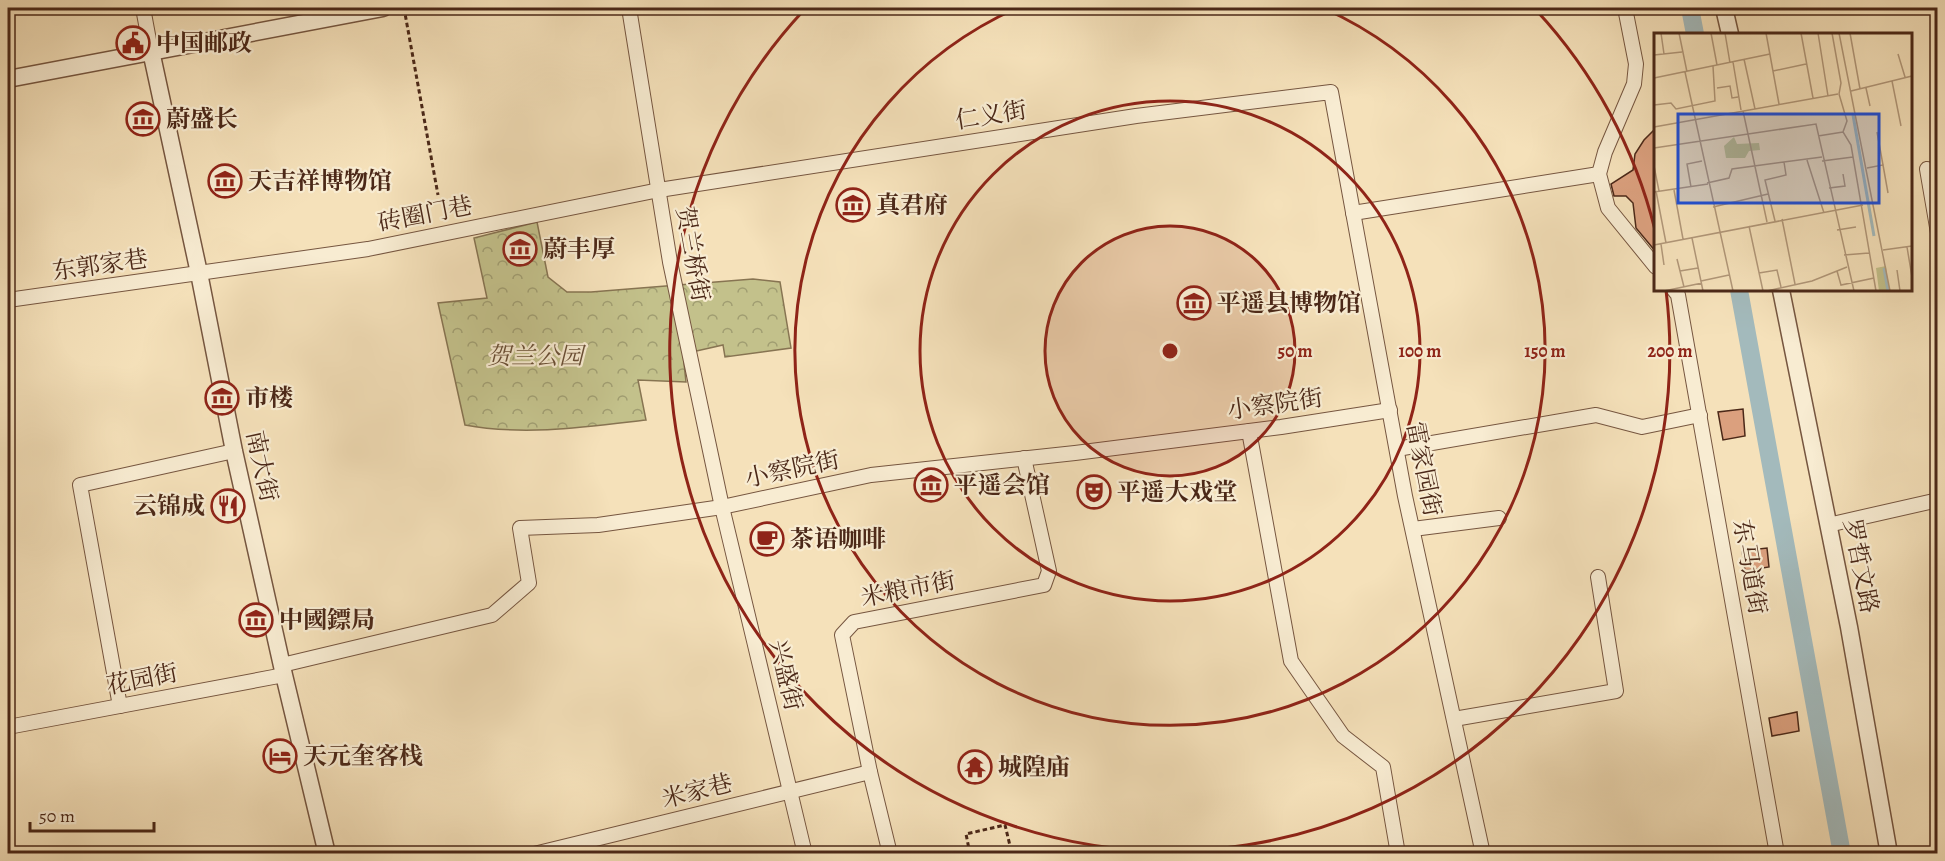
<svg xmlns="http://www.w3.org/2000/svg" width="1945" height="861" font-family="Alegreya,'Noto Serif SC',serif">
<defs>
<pattern id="forest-crowns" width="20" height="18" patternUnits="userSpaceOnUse" patternTransform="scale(1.5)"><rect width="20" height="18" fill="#c3c18b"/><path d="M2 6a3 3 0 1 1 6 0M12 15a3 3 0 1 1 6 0" fill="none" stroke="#a09d71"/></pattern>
</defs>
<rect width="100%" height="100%" fill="#f5e1ba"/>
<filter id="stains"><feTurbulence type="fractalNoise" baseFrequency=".00333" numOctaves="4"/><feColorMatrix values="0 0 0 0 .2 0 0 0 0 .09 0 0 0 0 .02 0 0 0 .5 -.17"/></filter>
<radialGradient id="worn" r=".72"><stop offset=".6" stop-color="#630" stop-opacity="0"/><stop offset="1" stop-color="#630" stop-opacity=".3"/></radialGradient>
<!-- forest -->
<path fill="url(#forest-crowns)" stroke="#877452" stroke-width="1.5" d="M537,222L548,277L567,292H591L753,279L780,282L791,348L725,357L723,345L683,354L686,382L638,380L646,420C586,427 524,436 465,425L438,303L487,298L474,238Z"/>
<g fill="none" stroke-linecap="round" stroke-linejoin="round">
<!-- canal -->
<g stroke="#a3babc" stroke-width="18">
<polyline points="1690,8 1695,34"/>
<polyline points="1739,290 1842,854"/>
</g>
</g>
<!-- building -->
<g fill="#dba07e" stroke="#4b2818" stroke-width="1.5">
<polygon points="1656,128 1656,252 1636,228 1633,203 1626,196 1614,196 1611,184 1633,170 1635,154 1644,140"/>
<polygon points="1743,409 1745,436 1723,440 1718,412"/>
<polygon points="1767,548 1769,567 1745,571 1742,551"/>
<polygon points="1797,712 1799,731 1772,736 1769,718"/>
</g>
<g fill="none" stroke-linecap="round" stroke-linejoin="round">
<defs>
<g id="minor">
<polyline points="143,8 151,51"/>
<polyline points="629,8 670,262 722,507 805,854"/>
<polyline points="1625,8 1636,64 1634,84 1605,152 1599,174 1608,208 1656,267"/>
<polyline points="1927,169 1938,233"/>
<polyline points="1353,213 1599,174"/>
<polyline points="1674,290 1678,295 1777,854"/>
<polyline points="8,300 368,249 659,190 1136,116 1331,92 1405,496 1483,854"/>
<polyline points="1249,431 1291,661 1343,736 1383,767 1398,854"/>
<polyline points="1397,449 1596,415 1642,427 1700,415"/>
<polyline points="1828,525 1938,500"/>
<polyline points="1413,529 1499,518"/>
<polyline points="282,665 492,615 529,583 520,528 598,525 722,507 871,475 1075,453 1281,427 1390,410"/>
<polyline points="120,706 80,485 234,451"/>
<polyline points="1454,719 1616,691 1598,577"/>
<polyline points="8,727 284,675"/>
<polyline points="534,854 870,772"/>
<polyline points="890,854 870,772 842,635 854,622 1044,585 1049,571 1024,458"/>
</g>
<g id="tertiary">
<polyline points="1724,8 1730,34"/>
<polyline points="151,51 199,273 234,451 284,675 327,854"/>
<polyline points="8,79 383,8"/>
<polyline points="1781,290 1849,627 1889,854"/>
</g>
</defs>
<!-- minor casing -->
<use href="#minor" stroke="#765640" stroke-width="16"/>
<!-- tertiary casing -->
<use href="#tertiary" stroke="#765640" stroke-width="19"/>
<!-- path -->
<g stroke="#4b2818" stroke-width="3" stroke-dasharray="4.5 3" stroke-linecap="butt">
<polyline points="404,8 438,195"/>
<polyline points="970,854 966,834 1005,825 1012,854"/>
<polyline points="991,854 1011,849"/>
</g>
<!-- minor -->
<use href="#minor" stroke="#f8ecd2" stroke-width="14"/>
<!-- tertiary -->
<use href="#tertiary" stroke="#f8ecd2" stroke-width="16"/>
</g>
<!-- distance rings -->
<circle cx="1170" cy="351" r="125" fill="#8f2418" fill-opacity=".12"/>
<g fill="none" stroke="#8f2418" stroke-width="3">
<circle cx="1170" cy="351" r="125"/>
<circle cx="1170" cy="351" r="250"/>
<path d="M1323 8A375 375 0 1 1 1017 8"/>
<path d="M1536 10A500 500 0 0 1 1655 230M1666 290A500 500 0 1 1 804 10"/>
</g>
<!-- icons -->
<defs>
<symbol id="civic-ring" viewBox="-11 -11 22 22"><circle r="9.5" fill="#f8ecd2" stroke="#8f2418" stroke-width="1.5"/><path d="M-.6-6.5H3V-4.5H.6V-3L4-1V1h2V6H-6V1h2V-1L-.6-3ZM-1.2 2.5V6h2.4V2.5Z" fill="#8f2418"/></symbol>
<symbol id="museum-ring" viewBox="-11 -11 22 22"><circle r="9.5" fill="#f8ecd2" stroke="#8f2418" stroke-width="1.5"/><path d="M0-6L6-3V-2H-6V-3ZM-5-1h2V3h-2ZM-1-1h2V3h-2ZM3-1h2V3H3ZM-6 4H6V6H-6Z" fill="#8f2418"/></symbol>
<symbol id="theatre-ring" viewBox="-11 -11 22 22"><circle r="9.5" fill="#f8ecd2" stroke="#8f2418" stroke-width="1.5"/><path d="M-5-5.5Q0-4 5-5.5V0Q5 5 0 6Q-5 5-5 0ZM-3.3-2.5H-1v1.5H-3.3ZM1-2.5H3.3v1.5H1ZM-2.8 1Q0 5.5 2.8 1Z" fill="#8f2418"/></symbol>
<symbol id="restaurant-ring" viewBox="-11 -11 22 22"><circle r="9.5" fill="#f8ecd2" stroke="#8f2418" stroke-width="1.5"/><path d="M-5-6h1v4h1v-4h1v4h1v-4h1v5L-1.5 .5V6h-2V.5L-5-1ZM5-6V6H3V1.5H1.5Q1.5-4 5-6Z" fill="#8f2418"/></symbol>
<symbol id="cafe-ring" viewBox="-11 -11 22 22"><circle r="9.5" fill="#f8ecd2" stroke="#8f2418" stroke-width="1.5"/><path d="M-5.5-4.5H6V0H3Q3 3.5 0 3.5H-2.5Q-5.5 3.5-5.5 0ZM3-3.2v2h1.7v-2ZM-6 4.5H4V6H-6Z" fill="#8f2418"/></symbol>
<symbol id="hotel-ring" viewBox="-11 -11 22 22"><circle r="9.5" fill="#f8ecd2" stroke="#8f2418" stroke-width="1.5"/><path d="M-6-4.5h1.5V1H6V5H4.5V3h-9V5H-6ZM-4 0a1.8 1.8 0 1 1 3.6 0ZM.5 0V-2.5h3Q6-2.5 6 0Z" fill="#8f2418"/></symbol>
<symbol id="temple-ring" viewBox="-11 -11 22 22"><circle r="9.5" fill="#f8ecd2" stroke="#8f2418" stroke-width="1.5"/><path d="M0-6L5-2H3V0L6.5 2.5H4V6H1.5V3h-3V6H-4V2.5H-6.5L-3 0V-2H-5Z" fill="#8f2418"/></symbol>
</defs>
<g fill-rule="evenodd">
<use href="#civic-ring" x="114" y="24" width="38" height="38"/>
<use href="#museum-ring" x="124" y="100" width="38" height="38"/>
<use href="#museum-ring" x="206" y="162" width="38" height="38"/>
<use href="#museum-ring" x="834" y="186" width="38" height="38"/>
<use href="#museum-ring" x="501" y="230" width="38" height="38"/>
<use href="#museum-ring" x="1175" y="284" width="38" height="38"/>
<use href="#museum-ring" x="203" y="379" width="38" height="38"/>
<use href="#museum-ring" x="912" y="466" width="38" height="38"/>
<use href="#theatre-ring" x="1075" y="473" width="38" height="38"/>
<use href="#restaurant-ring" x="209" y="487" width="38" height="38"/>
<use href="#cafe-ring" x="748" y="520" width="38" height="38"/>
<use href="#museum-ring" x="237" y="601" width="38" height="38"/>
<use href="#hotel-ring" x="261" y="737" width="38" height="38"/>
<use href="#temple-ring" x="956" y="748" width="38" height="38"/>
</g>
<g text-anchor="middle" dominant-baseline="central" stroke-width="4.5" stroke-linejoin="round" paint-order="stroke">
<!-- poi labels -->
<g font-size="24" font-weight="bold" fill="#4b2818" stroke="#f8ecd2" text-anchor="start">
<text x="156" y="43">中国邮政</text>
<text x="166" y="119">蔚盛长</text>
<text x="248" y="181">天吉祥博物馆</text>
<text x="876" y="205">真君府</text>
<text x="543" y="249">蔚丰厚</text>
<text x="1217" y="303">平遥县博物馆</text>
<text x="245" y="398">市楼</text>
<text x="954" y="485">平遥会馆</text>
<text x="1117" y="492">平遥大戏堂</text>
<text x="205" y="506" text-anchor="end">云锦成</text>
<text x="790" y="539">茶语咖啡</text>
<text x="279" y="620">中國鏢局</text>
<text x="303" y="756">天元奎客栈</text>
<text x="998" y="767">城隍庙</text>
</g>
<!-- street labels -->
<g font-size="24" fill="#4b2818" stroke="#f8ecd2">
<text transform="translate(991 115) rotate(-9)">仁义街</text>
<text transform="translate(425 214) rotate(-11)">砖圈门巷</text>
<text transform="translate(693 254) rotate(80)">贺兰桥街</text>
<text transform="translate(100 265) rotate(-8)">东郭家巷</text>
<text transform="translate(1275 404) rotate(-8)">小察院街</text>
<text transform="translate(262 466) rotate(78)">南大街</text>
<text transform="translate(792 469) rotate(-12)">小察院街</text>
<text transform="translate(1424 469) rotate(79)">雷家园街</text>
<text transform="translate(1861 566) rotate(79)">罗哲文路</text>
<text transform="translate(1750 567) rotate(80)">东马道街</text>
<text transform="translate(908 589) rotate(-11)">米粮市街</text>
<text transform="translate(786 675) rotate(77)">兴盛街</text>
<text transform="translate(142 679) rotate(-11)">花园街</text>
<text transform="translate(697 791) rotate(-14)">米家巷</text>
</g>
<!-- park labels -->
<g font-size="24" font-style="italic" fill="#694e35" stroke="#f8ecd2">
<text x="535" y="356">贺兰公园</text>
</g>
</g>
<!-- overview -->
<g transform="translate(1654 33)">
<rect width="258" height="258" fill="#f5e1ba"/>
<path d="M80,104L83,111L105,110L106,117L95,118L91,125H72L70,113ZM232,233L235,258H225L222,235Z" fill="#c3c18b"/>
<path fill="none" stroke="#a3babc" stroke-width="3" d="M199,82L220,203M230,235L234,258"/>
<path fill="none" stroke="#b19779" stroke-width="1.5" d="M7,0L10,21M25,0L33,39M57,0L63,32M71,0L76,30M112,0L125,71M147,0L159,65M164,0L174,63M178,0L187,50L185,61M185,0L236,258M196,0L206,56M244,21L251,44M0,22L28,19M90,26L101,76M79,29L87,77M119,38L152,31M31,39L79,258M0,45L116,21M238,48L247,93M63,55L76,53L78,65L84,64M212,55L216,73M197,58L258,43M185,61L193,88L189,99L197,112L222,258M0,72L17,70L22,76L61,68L59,33M89,78L113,189M0,94L184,61M164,103L189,99M0,115L162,91L200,258M153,127L170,180M168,128L199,124M229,132L234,160M0,133L5,158M213,135L229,132L223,99M53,150L75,145L78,136L168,124M37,154L33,131L48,128M175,155L191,153L189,141M20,157L29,206M2,158L12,210M0,159L54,151M59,174L114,161M128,186L141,251M121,188L111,147L132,142L130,129M95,193L109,258M183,197L202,194M38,205L49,258M7,211L10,232M0,212L209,172M253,214L258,244M229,217L258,213M190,222L215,220M23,226L30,254M243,237L246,258M26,238L44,235M183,238L187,252L220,245M105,240L123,237L127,254M47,248L75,242M10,258L48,250M113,258L158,248L193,234"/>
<path fill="#1d4ed8" fill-opacity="0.15" stroke="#1d4ed8" stroke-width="3" d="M24,81H225V170H24Z"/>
<rect width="258" height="258" fill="none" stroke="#4b2818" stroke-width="3"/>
</g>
<circle cx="1170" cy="351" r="9" fill="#8f2418" stroke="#f8ecd2" stroke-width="3"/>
<g font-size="18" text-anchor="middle" font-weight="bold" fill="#8f2418" stroke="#f8ecd2" stroke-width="4.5" stroke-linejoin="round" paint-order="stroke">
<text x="1295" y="357">50 m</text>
<text x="1420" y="357">100 m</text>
<text x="1545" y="357">150 m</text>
<text x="1670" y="357">200 m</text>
</g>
<!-- margin -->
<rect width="1945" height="861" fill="none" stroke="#f5e1ba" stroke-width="30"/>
<rect x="9" y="9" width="1927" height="843" fill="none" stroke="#4b2818" stroke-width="3"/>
<rect x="15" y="15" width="1915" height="831" fill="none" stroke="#4b2818" stroke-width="1.5"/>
<!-- scale -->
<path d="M30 822v9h124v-9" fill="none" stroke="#4b2818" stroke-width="3"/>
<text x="39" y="822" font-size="18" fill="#4b2818" stroke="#f8ecd2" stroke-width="4.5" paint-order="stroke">50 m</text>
<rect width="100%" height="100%" filter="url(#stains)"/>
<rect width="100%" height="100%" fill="url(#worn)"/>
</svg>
